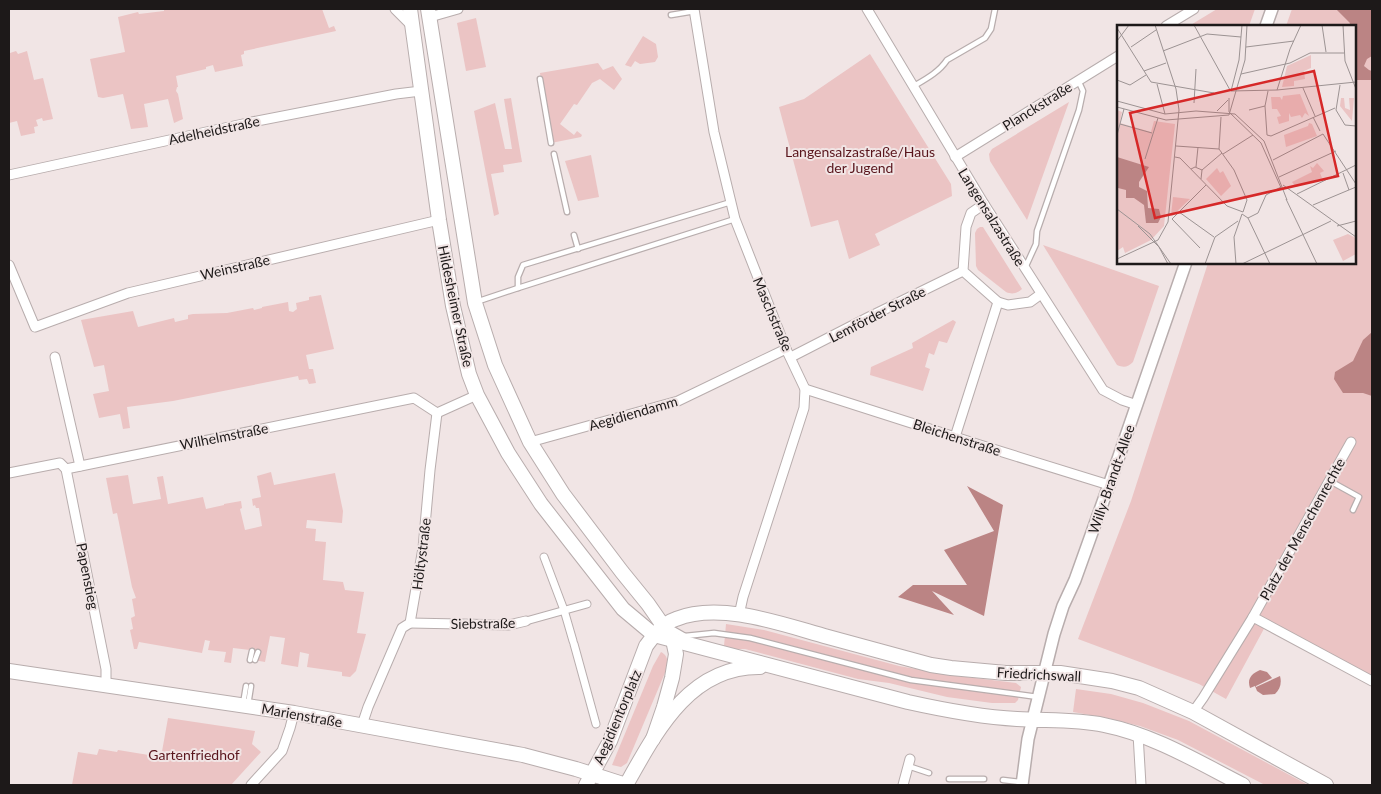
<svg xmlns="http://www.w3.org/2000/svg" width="1381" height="794" font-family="Lato,sans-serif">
<rect width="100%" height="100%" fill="#f1e5e5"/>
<!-- green -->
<g fill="#ebc4c4">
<polygon points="164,9 322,9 329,28 334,26 336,31 244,51 244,54 241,55 243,66 215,72 213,65 206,67 206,69 176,76 178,87 177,87 176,91 178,94 183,119 174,123 168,99 144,104 148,127 131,129 123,94 103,98 98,97 90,59 125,52 118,17 138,12 139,14 164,11"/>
<polygon points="1217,9 1255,9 1249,26 1189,26"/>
<polygon points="1292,9 1372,9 1372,685 1266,625 1226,699 1199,684 1078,639 1131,501 1208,263 1355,262 1355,26 1286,26"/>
<polygon points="476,18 486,67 466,71 457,23"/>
<polygon points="643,36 656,44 658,57 655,62 640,64 635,61 631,67 625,65"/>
<polygon points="9,51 10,53 16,51 18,54 27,51 34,80 43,78 53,119 43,121 42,118 36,120 38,126 34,127 35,133 21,136 17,121 9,123"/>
<polygon points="870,54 951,184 952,196 875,234 880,245 849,259 838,220 811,227 779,107 804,99"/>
<polygon points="598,63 603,70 613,66 622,79 614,90 600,79 592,83 577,105 574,104 560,124 574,135 577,131 582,135 581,137 551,143 540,73"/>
<polygon points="511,98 522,162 503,165 504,172 491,174 499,214 494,216 474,111 495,103 505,149 512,149 504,99"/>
<polygon points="1069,102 1027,220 990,161 989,154 992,149"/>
<polygon points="591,155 599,197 578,201 565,161"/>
<path d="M980,227H983L1022,289C1017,293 1013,295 1006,292L978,270L976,266L975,233L977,229Z"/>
<path d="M1043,245L1159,286L1133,362C1128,367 1124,368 1117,365Z"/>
<polygon points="321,295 334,349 306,355 309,369 313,369 316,383 309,384 307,379 299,380 298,376 173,401 127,407 130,428 123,429 120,414 99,418 93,394 109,391 104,365 94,367 81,320 133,311 138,327 174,318 175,322 188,319 188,315 193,314 227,313 253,308 254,310 262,308 262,307 288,302 289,311 293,312 297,309 296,303 309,300 309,297"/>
<polygon points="953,320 956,322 947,343 939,341 934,355 929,353 925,367 930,369 923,391 870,375 871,367 913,348 912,343"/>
<polygon points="271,472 274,485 335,473 343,511 342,523 307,520 306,528 316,529 315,541 326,542 323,580 343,582 345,590 364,592 357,633 366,634 356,671 350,677 342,676 342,672 307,667 309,654 300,652 298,667 281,664 285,638 270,636 265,662 248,659 250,650 233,648 231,663 224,662 226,652 208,650 210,641 205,640 202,653 139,642 137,649 134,649 130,630 133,629 131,618 135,616 132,599 136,598 132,587 117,513 113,514 106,478 128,475 133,504 161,499 157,477 163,476 168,504 203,497 206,509 224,505 224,504 241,501 242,508 240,509 245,530 262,526 259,508 256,508 255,505 253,506 252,499 261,497 257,476"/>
<polygon points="726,624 764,630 899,666 950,675 1016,683 1021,687 1018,700 1015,703 992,703 947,697 889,683 858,679 745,649 732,649 724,646"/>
<path d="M661,652C668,656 668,661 667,668L627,763L621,767L612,765L653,666Z"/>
<polygon points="1076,689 1111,694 1143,703 1189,721 1308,785 1265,785 1178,740 1140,726 1107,718 1073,712"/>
<polygon points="168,718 255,731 252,744 261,752 231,785 72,785 78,752 97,755 99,749 117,752 118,750 161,757"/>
</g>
<!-- water -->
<g fill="#bb8484">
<polygon points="1336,9 1372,9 1372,56 1367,59 1364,66 1369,70 1372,71 1372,80 1355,80 1355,26 1349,26 1350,23"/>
<polygon points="1372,332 1372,396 1363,393 1343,393 1334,379 1335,372 1353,361 1363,340"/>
<polygon points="967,486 1003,505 984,616 932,591 954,615 898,597 913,585 967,585 944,550 994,531"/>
<path d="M1260,670L1267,672L1272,678L1256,686V687L1280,676C1282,683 1280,690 1275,694L1263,695L1257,691L1255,686L1250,688C1247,679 1251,674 1260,670Z"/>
</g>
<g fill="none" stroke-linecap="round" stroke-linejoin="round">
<defs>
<g id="service">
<polyline points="671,15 695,11"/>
<polyline points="540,79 551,143"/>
<path d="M914,86C926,79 939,72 947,60L985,38L991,29L995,9"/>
<polyline points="554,154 567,212"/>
<polyline points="574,235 578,249"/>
<polyline points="1025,268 1036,244 1037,231 1079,110 1083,91 1078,80"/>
<polyline points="518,288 518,277 523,265 731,202"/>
<polyline points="476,302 518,288 735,219"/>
<polyline points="1330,481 1359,497 1353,510"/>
<polyline points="671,628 685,636"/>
<polyline points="679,638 685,636 714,633 750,638 911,680 1038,697"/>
<polyline points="250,660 252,651"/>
<polyline points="255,660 258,652"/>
<polyline points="243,704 246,686"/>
<polyline points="248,705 251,686"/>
<polyline points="908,766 929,773"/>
<polyline points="949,779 984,779"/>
<polyline points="1003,780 1021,782"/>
</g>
<g id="pedestrian">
<polyline points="544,557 564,610 573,641"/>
<polyline points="526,621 587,604"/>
<polyline points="574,644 596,724"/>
</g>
<g id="minor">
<polyline points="395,9 412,26"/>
<polyline points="694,9 714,132 735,219 786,349 805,389 804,408 743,597 739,615"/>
<polyline points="867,9 984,204 1103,390 1122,400 1137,405"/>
<polyline points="430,17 458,9"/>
<polyline points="1166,26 1194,9"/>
<polyline points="955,157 1118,56"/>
<polyline points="9,175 252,122 396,94 421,91"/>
<polyline points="984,204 971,213 966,227 963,271 998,302 1008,305 1030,302 1041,294"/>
<polyline points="9,265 35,327 128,293 439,220"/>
<polyline points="55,357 80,466"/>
<polyline points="791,357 867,318 963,271"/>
<polyline points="805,389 980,445 1109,485"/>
<polyline points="437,413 477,395"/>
<polyline points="955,437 998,302"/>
<polyline points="530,442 678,401 786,349"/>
<polyline points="66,469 414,398 437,413"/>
<polyline points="66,469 106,669 106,685"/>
<polyline points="9,473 60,463 66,469"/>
<polyline points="1253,617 1372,681"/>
<polyline points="410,623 509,625 526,621"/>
<polyline points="1193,712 1203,698 1253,617 1351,442"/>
<polyline points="362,725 368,707 402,628 410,623 423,548 430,470 437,413"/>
<polyline points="1138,734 1141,785"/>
<polyline points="251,785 282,751 290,728 294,713"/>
<polyline points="903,785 910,759"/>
</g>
<g id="tertiary">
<polyline points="1266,26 1272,9"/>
<polyline points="1022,785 1028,739 1054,634 1063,606 1075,580 1109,485 1186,262"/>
</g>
<g id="secondary">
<path d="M410,9L439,220L453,306L469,374L477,395L508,453L541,504L623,609L654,635L908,702C944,710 980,717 1017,719C1046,721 1075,719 1104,725C1154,735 1198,762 1243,785"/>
<polyline points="428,9 475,303 495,365 530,442 563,494 622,572 648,604 673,640 676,654 672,678 664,707 653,739"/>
<polyline points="9,671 294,713 523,755 576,769 626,785"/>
<path d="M586,785L610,741L646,646C655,634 662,624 676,619C721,601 784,625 828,637C862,646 897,656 931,665L951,668L1006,673H1060L1112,681L1139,688L1193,712L1326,785"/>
<path d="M626,785C656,732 689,666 760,667"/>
</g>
</defs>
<!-- service casing -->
<use href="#service" stroke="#b8adad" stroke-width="7"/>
<!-- pedestrian casing -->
<use href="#pedestrian" stroke="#b8adad" stroke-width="9"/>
<!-- minor casing -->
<use href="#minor" stroke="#b8adad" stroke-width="11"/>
<!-- tertiary casing -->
<use href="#tertiary" stroke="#b8adad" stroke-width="14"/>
<!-- secondary casing -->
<use href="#secondary" stroke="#b8adad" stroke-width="16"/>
<!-- service -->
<use href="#service" stroke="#fff" stroke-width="4.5"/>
<!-- pedestrian -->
<use href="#pedestrian" stroke="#fff" stroke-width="7"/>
<!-- minor -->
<use href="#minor" stroke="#fff" stroke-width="9"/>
<!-- tertiary -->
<use href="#tertiary" stroke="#fff" stroke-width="11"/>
<!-- secondary -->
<use href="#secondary" stroke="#fff" stroke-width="14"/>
</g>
<g text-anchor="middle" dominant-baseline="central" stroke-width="4" stroke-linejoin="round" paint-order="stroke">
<!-- street labels -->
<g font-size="14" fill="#1d1919" stroke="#f1e5e5">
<text transform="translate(1037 106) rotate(-32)">Planckstraße</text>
<text transform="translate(214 130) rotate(-12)">Adelheidstraße</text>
<text transform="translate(992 217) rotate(58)">Langensalzastraße</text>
<text transform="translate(235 267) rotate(-13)">Weinstraße</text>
<text transform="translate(456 306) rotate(78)">Hildesheimer Straße</text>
<text transform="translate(773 314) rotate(67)">Maschstraße</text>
<text transform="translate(877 314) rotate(-27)">Lemförder Straße</text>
<text transform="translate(633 413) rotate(-16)">Aegidiendamm</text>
<text transform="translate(224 436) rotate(-11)">Wilhelmstraße</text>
<text transform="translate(957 437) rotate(18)">Bleichenstraße</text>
<text transform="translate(1111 479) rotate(-71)">Willy-Brandt-Allee</text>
<text transform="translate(1302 529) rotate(-61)">Platz der Menschenrechte</text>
<text transform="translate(421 554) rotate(-83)">Höltystraße</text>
<text transform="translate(88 576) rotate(79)">Papenstieg</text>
<text transform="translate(483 623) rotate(-1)">Siebstraße</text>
<text transform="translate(1039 674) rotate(3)">Friedrichswall</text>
<text transform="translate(302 715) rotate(10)">Marienstraße</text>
<text transform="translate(617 717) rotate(-67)">Aegidientorplatz</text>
</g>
<!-- park labels -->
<g font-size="14" fill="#59151c" stroke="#f1e5e5">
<text x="860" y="151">Langensalzastraße/Haus<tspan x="860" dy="16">der Jugend</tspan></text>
<text x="194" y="754">Gartenfriedhof</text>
</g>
</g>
<!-- overview -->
<g transform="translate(1117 25)">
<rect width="239" height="239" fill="#f1e5e5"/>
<path d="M194,30V43L187,46L188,54L177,56V61L165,62L170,41ZM183,69L192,91L188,88L185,93L183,90L174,92L172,88V96L162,99L160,92L164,91L160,84H155L154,72H163L165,75L166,71ZM224,73H227L228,83L233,85L232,73H237L235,96L223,81ZM0,85L5,87L3,98L34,107L37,96L58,99L47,201L34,215L8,228L6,222L0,226ZM192,98L195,99L200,111L169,122L167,110L191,101ZM200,138L207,146L203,148L205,153L179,162L175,157L195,147L193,141L196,143ZM100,143L103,148L106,146L114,161L104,171L89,154ZM56,172L73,174L55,191L54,190ZM231,209L239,213V229L226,236L216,215Z" fill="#ebc4c4"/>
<path d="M0,132L32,142L22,157V162L30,166L31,183L42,184L44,192L41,198H29L27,180L17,173H9V165L1,163Z" fill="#bb8484"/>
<path fill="none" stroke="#9c9393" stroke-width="1" d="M77,0L113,65M205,0L209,27M226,0L228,36L239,64M0,3L34,57L97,68M0,16L12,0M14,22L39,5M129,22L177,16M46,26L90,9L124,12M27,46L49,38M124,49L173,38L193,28H227M0,55L13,60L29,50M40,59L48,89M223,60L219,85L228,100L239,101M186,63L198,91M160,65L173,24L184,0M114,66L160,65L239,57M114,66L122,35L125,0M112,73V87L144,118L165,165M0,76L48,89L79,86L118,89L147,116L170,175M77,78L79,44M0,82L49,95L112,90L128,35L130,0M132,85L148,81M100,86L111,75M196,92L203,106M3,99L35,108M0,110L7,84M150,110L154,111L218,83M150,110L148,81L151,66M59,121L102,124M106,129L136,110M58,132L63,133L110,181L126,187L130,175L117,145L102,124L104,92M28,134L41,93M156,135L206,109L239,159M79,142L81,122M74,144L78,142L85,145L84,154M85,145L105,128M226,148L232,165M162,152L219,126M166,160L239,212M180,169L239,140M169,174L200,239M196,180L239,162M0,184L33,209L54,239M62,187L97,212M131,193L141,188L149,170L164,162M55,194L89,160M55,194L83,223M21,201L42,222L51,239M220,201L239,196M0,234L41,215L51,197L62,85L59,64L38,0M88,239L98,212L121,196M119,239L117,212L125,189L131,193L153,239M125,239L214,196"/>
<path fill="#d62828" fill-opacity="0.15" stroke="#d62828" stroke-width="2.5" d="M197,46L221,151L38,193L13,88Z"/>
<rect width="239" height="239" fill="none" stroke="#1d1919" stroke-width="2.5"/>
</g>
<!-- border -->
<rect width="1381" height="794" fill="none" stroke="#1d1919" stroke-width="20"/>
</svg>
